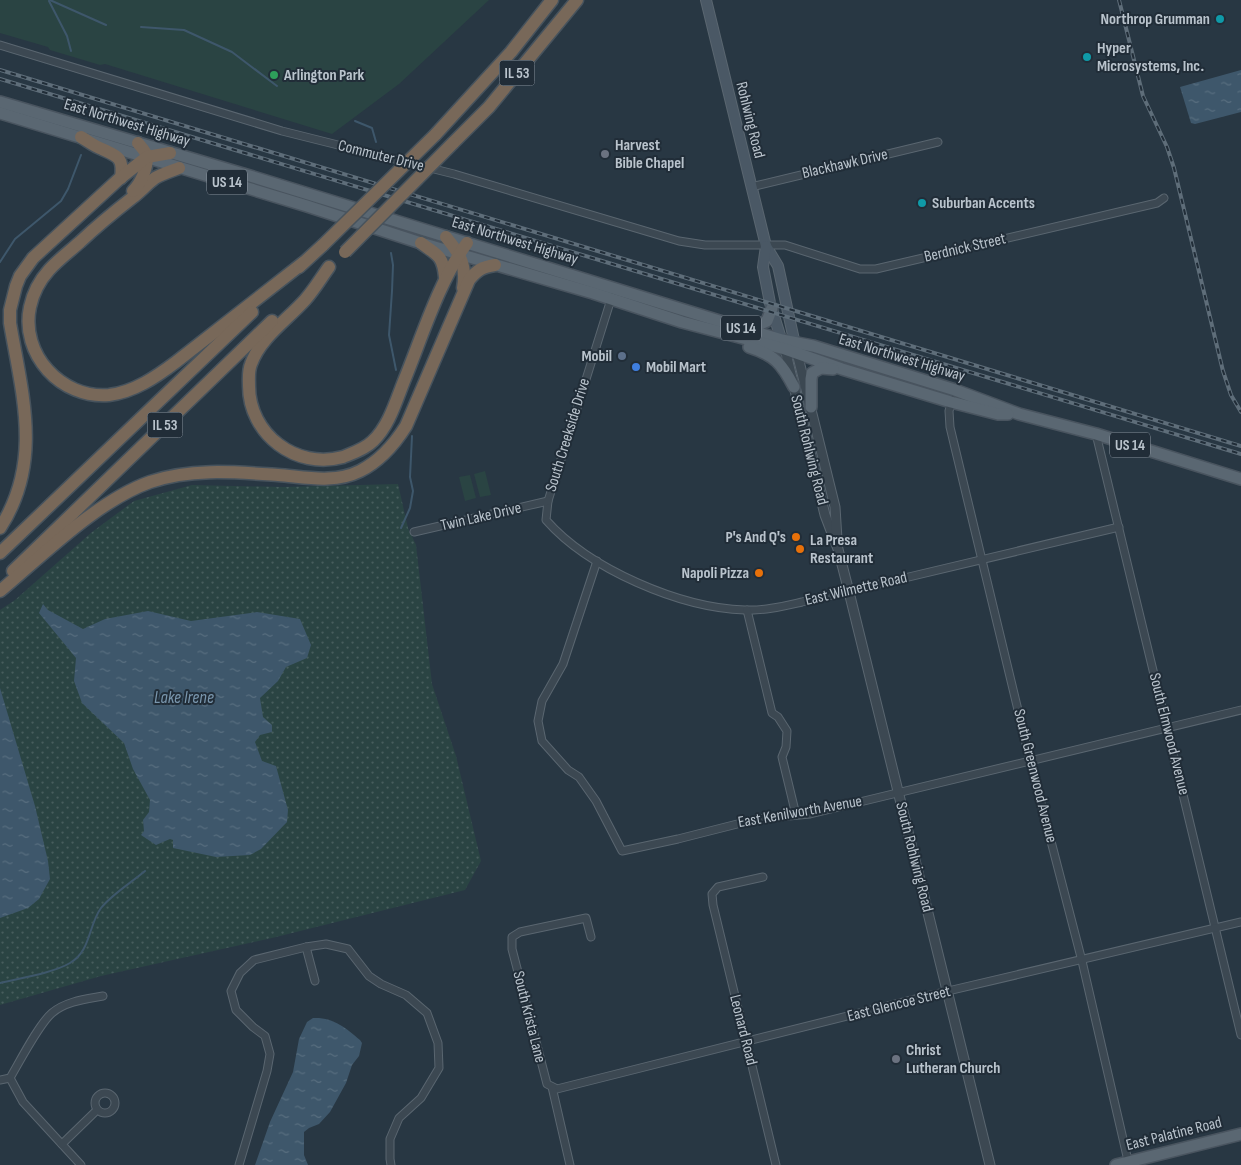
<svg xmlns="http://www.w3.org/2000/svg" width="1241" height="1165" font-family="'Sofia Sans Condensed',sans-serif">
<defs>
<pattern id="green-dots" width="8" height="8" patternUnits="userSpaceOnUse" patternTransform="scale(1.25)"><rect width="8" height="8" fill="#2a4443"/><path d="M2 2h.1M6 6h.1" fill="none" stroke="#475d5d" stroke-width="1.8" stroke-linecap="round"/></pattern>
<pattern id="water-ripples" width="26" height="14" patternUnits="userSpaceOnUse" patternTransform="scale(1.25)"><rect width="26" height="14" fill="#3e576b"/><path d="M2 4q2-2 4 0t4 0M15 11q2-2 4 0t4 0" fill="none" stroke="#586e7f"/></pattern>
</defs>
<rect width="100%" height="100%" fill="#283743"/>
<!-- green -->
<polygon fill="url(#green-dots)" points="398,484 408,528 416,545 432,684 456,756 481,861 465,890 272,938 101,976 0,1005 0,610 15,600 92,532 134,501 192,485 283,487"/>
<!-- pitch -->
<g fill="#2a4443">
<polygon points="0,0 489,0 399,84 332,134 105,64 100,65 50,50 48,47 0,33"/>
<polygon points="485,471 491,495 480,497 474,474"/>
<polygon points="470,475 476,498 465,501 459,477"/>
</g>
<!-- water -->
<g fill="url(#water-ripples)">
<polygon points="1241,70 1241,112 1195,124 1191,123 1180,87"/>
<polygon points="43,604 48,610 83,629 105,619 148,611 191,621 257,612 300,619 311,645 307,658 286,667 278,681 260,698 263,717 272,725 272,732 260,735 255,742 262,761 276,766 288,810 287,822 261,849 250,855 216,857 173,848 173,840 170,839 156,845 141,835 144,831 143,820 149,812 150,800 133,769 124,743 82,703 74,681 76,658 39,613"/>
<polygon points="0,688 35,806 48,861 50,879 39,899 28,908 0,918"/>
<path d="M313,1018C333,1017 346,1028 360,1040L362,1043L359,1056L352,1065L346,1083L330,1112L319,1124L309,1128L304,1132V1155L308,1165H255L270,1122L293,1072L299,1039L307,1022Z"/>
</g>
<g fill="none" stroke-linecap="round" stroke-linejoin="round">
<!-- stream -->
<g stroke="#3e576b" stroke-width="2">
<polyline points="50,0 106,25"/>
<polyline points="49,1 67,36 71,51"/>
<polyline points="141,27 184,30 232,52 277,86"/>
<polyline points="355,121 372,128 376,142"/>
<polyline points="391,253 393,265 392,291 389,335 396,370"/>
<polyline points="0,262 15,239 61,201 68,189 81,155"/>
<polyline points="401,528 410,508 413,491 410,477 412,436"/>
<path d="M0,983C20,978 53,973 70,963C91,951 88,926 101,908C111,895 132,882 145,871"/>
</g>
<defs>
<g id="minor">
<polyline points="0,45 282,131 454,174 679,241 705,245 785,245 860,269 876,269 1157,203 1164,198"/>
<polyline points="751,187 938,142"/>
<path d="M612,296L548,501L546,520C589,569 680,608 745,610C764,611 784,606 802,602C826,596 851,591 875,585C956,566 1037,547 1119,527"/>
<polyline points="952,400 949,411 950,427 1030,760 1082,961 1129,1165"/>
<polyline points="1096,434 1241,1035"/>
<polyline points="414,532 548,501"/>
<polyline points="597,561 563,664 542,701 538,721 542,741 568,770 579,777 596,801 622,851 678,839 757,819 810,814 1241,710"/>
<polyline points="747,610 772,713 778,717 787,731 786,747 782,757 796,815"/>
<polyline points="763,877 718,887 712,894 713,905 776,1165"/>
<polyline points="591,937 586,918 520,932 512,937 512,949 547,1084 557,1089 931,995 1241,922"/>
<polyline points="306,947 315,981"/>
<polyline points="10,1078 23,1102 81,1165"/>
<path d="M0,1080L10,1078C20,1061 39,1024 52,1013C66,1001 87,999 103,996"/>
<polyline points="552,1087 570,1165"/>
<circle cx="105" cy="1103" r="10"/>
<polyline points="62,1144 97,1110"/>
<polyline points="239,1165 267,1071 270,1054 265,1036 253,1027 236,1010 231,991 240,973 254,960 306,947 326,944 348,949 369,976 381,984 406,995 427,1013 438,1043 439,1068 421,1098 399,1118 390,1139 390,1159 391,1165"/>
</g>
<g id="tertiary">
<polyline points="785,349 825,515 838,549 849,592 990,1165"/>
<polyline points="797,353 835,507 837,539"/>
</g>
<g id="secondary">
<polyline points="706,0 766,246 778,266 796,349"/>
<polyline points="766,246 763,267 770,303 783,345"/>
</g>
<g id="primary">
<polyline points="0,102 250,176 729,324 782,340 813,346 955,390 1019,414 1096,434 1241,479"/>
<polyline points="0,113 307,206 421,243 593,293 682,322 785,349 842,369 951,402 998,414 1008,414"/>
<polyline points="746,326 758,325 767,321 772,308"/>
<path d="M749,347C775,355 782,364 794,387"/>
<polyline points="811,407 811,379 812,373 821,368 833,369"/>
<polyline points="1116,1165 1241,1134"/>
</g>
<g id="motorway">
<polyline points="435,135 511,52 552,0"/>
<path d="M81,137C88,141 94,146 102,149C117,156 124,157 121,178"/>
<polyline points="453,143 489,107 577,0"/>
<path d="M179,168C171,171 162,174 155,178C147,184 140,192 132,198C114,212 97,226 80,242C70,251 58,260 49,270C40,280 33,293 30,307C20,354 61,399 109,395C134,392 156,377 176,362L303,263"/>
<path d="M133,191C141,183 147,169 147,157C146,151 141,147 138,143"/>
<path d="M446,237C460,254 467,265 463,288"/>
<path d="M421,243C437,255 443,255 445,277"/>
<polyline points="299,267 323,245"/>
<path d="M329,267C321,278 314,290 305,300C287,320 260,338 251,364C248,371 249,379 249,386C249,434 296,470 343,457C353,453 365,449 373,441C389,426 396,401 404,381C422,337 439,281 467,243"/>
<path d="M0,528C43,462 22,394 10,323V310L16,286L20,276L33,258L119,179L147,157L170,153"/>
<polyline points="0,553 252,312"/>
<polyline points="13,571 272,321"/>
<path d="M0,591C43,555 97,501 150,482C191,468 235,472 278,475C305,477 334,484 360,471C380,461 394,445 406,426L469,280C477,270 482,267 495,265"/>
</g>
</defs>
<!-- minor casing -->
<use href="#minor" stroke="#5a6670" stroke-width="9"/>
<!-- tertiary casing -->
<use href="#tertiary" stroke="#5a6670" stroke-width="11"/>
<!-- secondary casing -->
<use href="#secondary" stroke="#5a6670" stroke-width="12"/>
<!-- primary casing -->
<use href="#primary" stroke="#49545f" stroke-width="14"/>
<!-- motorway casing -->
<use href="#motorway" stroke="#47535d" stroke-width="15"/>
<!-- minor -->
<use href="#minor" stroke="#3c4852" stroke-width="7"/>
<!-- tertiary -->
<use href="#tertiary" stroke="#3c4852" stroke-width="9"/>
<!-- secondary -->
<use href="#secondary" stroke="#4a5865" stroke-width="10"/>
<!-- primary -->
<use href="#primary" stroke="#5a6772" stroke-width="11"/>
<!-- motorway -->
<use href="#motorway" stroke="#786859" stroke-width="12"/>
<defs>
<g id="rail">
<polyline points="1119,0 1143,96 1167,147 1174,168 1223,371 1231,395 1241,412"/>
<polyline points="0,70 1241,446"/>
<polyline points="0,79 1241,454"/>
</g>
</defs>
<!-- rail casing -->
<use href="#rail" stroke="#5e6d79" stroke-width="4"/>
<!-- rail -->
<use href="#rail" stroke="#212d38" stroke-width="2" stroke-dasharray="5.5" stroke-linecap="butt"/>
<defs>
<g id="motorway-bridge">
<polyline points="323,245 435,135"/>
<polyline points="345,252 453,143"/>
</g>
</defs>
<!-- motorway-bridge casing -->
<use href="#motorway-bridge" stroke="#47535d" stroke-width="15" stroke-linecap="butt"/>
<!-- motorway-bridge -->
<use href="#motorway-bridge" stroke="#786859" stroke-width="12"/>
</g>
<!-- markers -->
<g fill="#0f9aa8" stroke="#212d38" stroke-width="2">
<circle cx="1220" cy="19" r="5"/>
<circle cx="1087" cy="57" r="5"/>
<circle cx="922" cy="203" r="5"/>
</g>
<circle fill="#2e9e5b" stroke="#212d38" stroke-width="2" cx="274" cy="75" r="5"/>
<g fill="#6b7280" stroke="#212d38" stroke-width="2">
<circle cx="605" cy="154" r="5"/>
<circle cx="896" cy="1059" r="5"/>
</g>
<circle fill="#5c6f8a" stroke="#212d38" stroke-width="2" cx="622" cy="356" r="5"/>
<circle fill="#3f7fe0" stroke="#212d38" stroke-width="2" cx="636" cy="367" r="5"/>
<g fill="#e8710a" stroke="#212d38" stroke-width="2">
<circle cx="796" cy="537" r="5"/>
<circle cx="800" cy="549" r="5"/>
<circle cx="759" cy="573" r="5"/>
</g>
<g text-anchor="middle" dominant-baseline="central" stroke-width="4" stroke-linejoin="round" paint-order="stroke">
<!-- shield labels -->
<g fill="#212d38" stroke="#8b96a0" stroke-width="1">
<rect x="499.5" y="60.5" width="35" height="25" rx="4"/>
<rect x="207" y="169.5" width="40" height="25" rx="4"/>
<rect x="721" y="315.5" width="40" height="25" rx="4"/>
<rect x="147.5" y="412.5" width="35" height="25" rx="4"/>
<rect x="1110" y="432.5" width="40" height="25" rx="4"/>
</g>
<g font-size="15" font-weight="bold" fill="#b9c3cc">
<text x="517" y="73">IL 53</text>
<text x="227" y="182">US 14</text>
<text x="741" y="328">US 14</text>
<text x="165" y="425">IL 53</text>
<text x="1130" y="445">US 14</text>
</g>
<!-- poi labels -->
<g font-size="16" font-weight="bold" fill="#b9c3cc" stroke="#212d38" text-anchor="start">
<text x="1210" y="19" text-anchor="end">Northrop Grumman</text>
<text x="1097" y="48">Hyper<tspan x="1097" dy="18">Microsystems, Inc.</tspan></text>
<text x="284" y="75">Arlington Park</text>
<text x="615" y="145">Harvest<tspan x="615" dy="18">Bible Chapel</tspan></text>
<text x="932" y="203">Suburban Accents</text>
<text x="612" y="356" text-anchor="end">Mobil</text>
<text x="646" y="367">Mobil Mart</text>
<text x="786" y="537" text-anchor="end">P's And Q's</text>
<text x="810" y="540">La Presa<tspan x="810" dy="18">Restaurant</tspan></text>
<text x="749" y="573" text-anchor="end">Napoli Pizza</text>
<text x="906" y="1050">Christ<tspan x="906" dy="18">Lutheran Church</tspan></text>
</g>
<!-- street labels -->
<g font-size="16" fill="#b9c3cc" stroke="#212d38">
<text transform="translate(750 120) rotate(76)">Rohlwing Road</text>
<text transform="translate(127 123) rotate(17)">East Northwest Highway</text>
<text transform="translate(381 156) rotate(14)">Commuter Drive</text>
<text transform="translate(845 164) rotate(-13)">Blackhawk Drive</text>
<text transform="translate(515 241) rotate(17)">East Northwest Highway</text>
<text transform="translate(965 248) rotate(-13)">Berdnick Street</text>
<text transform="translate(902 358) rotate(17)">East Northwest Highway</text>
<text transform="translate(568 435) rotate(-73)">South Creekside Drive</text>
<text transform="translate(809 450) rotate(76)">South Rohlwing Road</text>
<text transform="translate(481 517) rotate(-13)">Twin Lake Drive</text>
<text transform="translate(856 589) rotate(-13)">East Wilmette Road</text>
<text transform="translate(1169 734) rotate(76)">South Elmwood Avenue</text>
<text transform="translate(1035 776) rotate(76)">South Greenwood Avenue</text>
<text transform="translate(800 812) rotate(-10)">East Kenilworth Avenue</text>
<text transform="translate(914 857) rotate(76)">South Rohlwing Road</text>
<text transform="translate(899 1004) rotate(-14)">East Glencoe Street</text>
<text transform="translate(529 1017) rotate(76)">South Krista Lane</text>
<text transform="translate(743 1030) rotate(76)">Leonard Road</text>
<text transform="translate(1174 1134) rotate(-14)">East Palatine Road</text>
</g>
<!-- water labels -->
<g font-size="18" font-style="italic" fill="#7a97ae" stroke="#212d38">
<text x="184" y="697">Lake Irene</text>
</g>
</g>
</svg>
